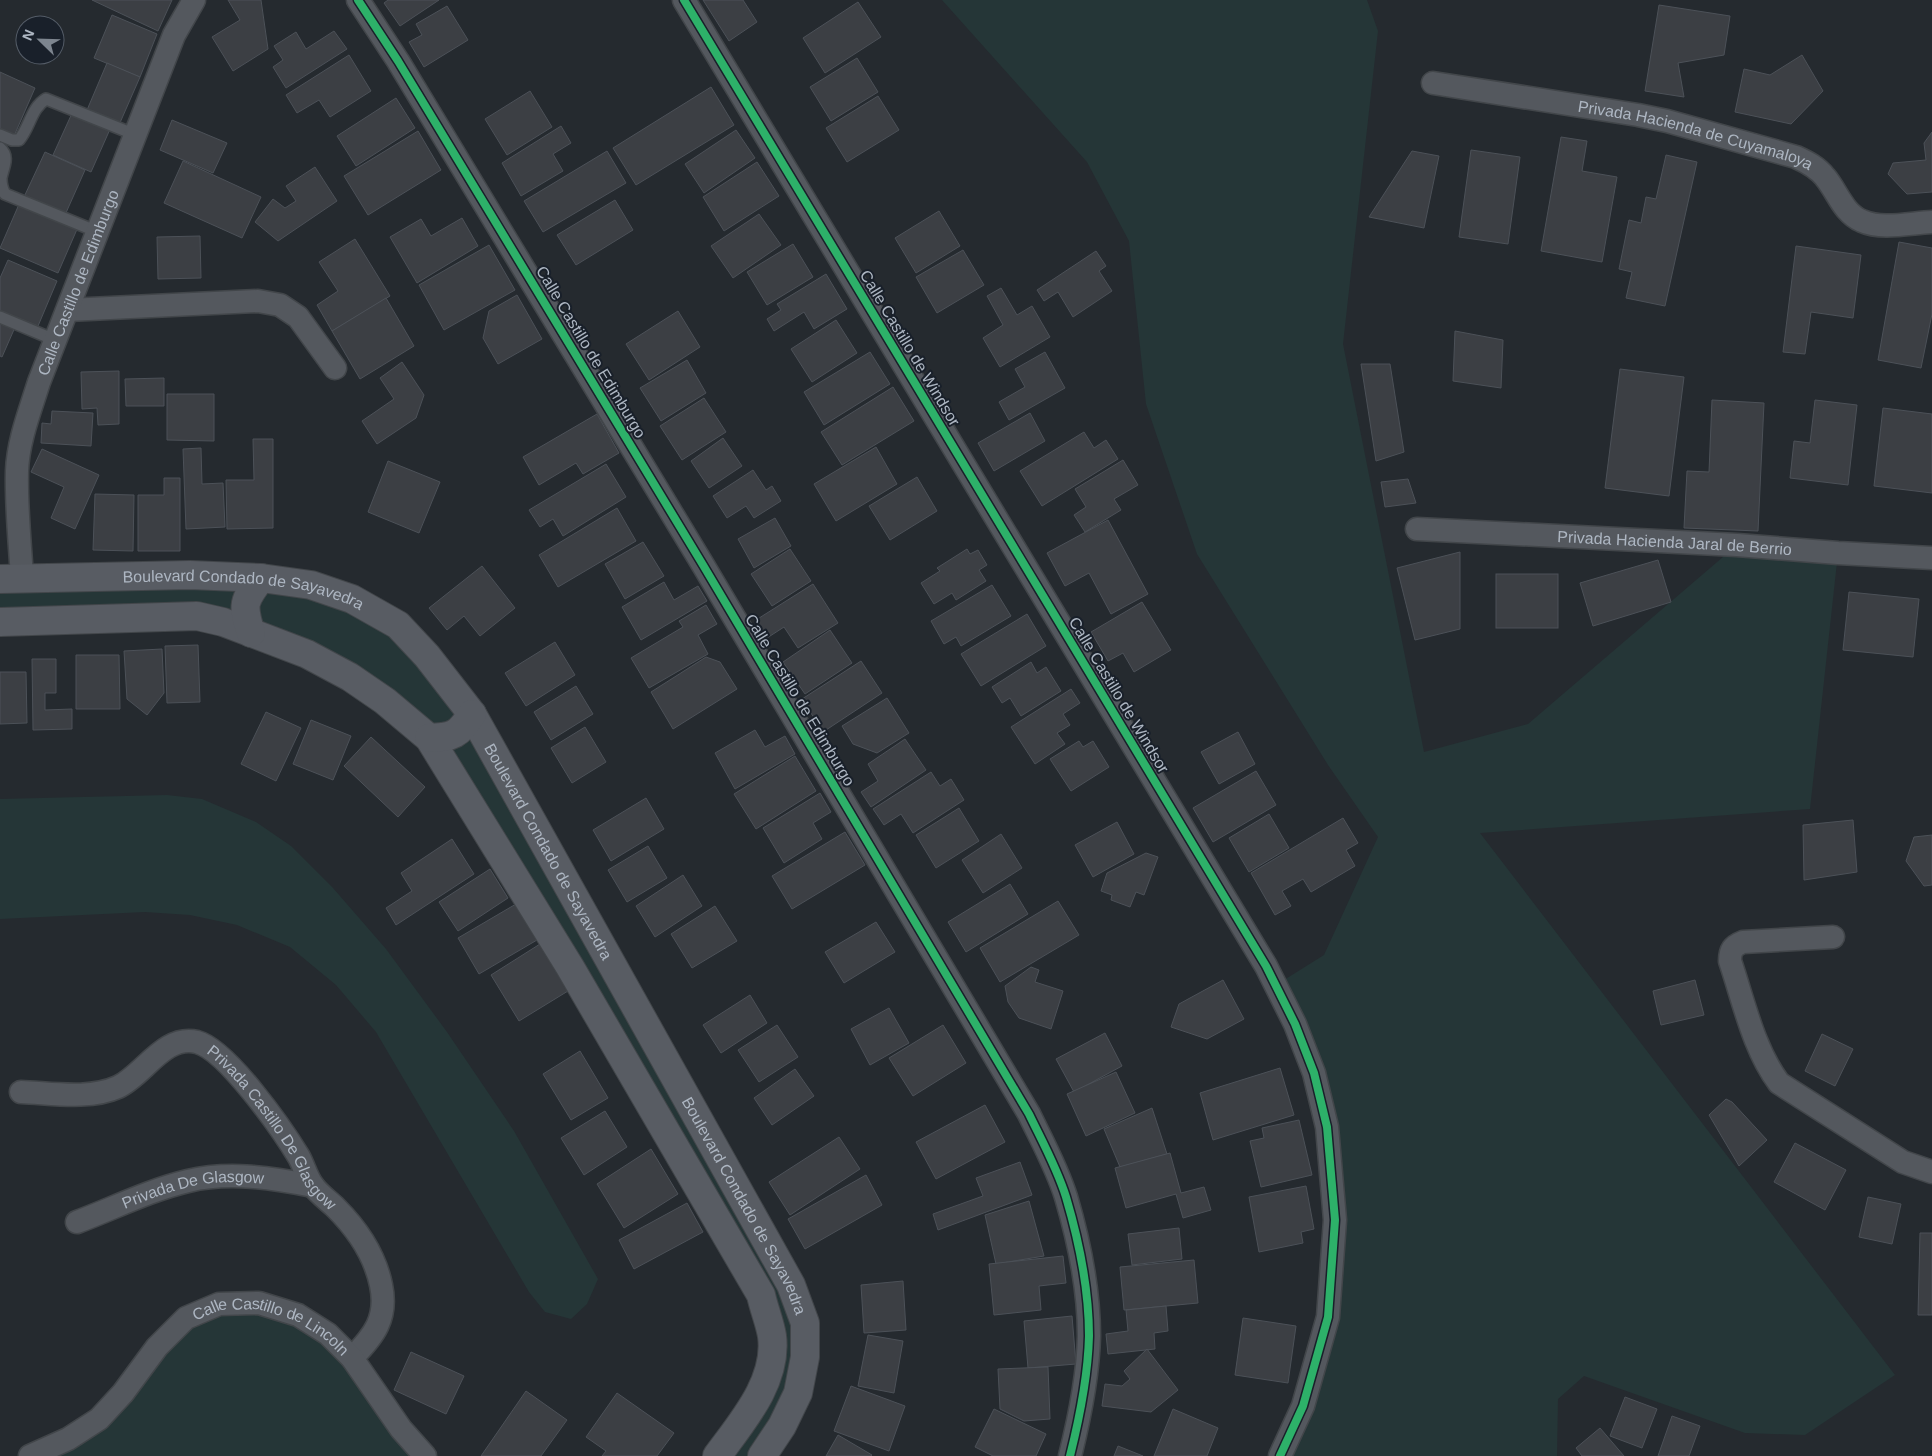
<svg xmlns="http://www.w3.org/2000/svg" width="1932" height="1456" font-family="Arial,sans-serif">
<rect width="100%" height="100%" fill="#252a2f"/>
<!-- green -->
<g fill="#253637">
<polygon points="942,0 1367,0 1378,31 1343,344 1424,752 1528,724 1737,545 1838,553 1810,809 1480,833 1895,1375 1805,1435 1745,1433 1584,1376 1558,1399 1557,1456 1280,1456 1328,1317 1327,1127 1276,985 1324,955 1378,837 1328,765 1197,554 1146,404 1129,241 1087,162"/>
<polygon points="0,579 311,585 427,656 791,1285 805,1357 762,1456 717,1456 772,1336 429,738 385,701 223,622 0,622"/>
<polygon points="167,795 202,799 256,822 291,846 333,888 386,949 447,1032 514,1131 598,1279 587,1304 571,1319 545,1312 529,1292 376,1032 336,985 290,947 237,925 190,915 145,912 0,919 0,799"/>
<polygon points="219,1304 328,1334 425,1456 30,1456 68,1439 157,1347"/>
</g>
<!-- building -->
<g fill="#3c3f44" stroke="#4c5158">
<polygon points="92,0 172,0 158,31"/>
<polygon points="228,0 261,0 268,49 233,71 212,37 240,20"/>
<polygon points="388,0 439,0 400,26 384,3"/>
<polygon points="703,0 743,0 757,22 729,41"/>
<polygon points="858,2 881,37 825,73 803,38"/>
<polygon points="1659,5 1730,16 1724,55 1678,63 1684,97 1645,91"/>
<polygon points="447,6 468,40 424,67 409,42 422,35 416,24"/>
<polygon points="112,15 157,34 140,77 94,58"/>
<polygon points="334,31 347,49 286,88 273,67 283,60 274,46 296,32 306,49"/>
<polygon points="349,55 371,91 330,117 319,100 297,113 286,95"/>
<polygon points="1802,55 1823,91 1791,124 1735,112 1744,69 1770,75"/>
<polygon points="857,58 878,92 831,121 810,87"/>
<polygon points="107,63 140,77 119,125 87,110"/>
<polygon points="0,72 35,88 14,136 0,130"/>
<polygon points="711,87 734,125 636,185 613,148"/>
<polygon points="530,91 552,127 507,155 485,119"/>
<polygon points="878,96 899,130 847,162 826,128"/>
<polygon points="396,98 415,128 356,166 337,136"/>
<polygon points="73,111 111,127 91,172 53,155"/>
<polygon points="172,120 227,143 213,173 160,150"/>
<polygon points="561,126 571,143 553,154 563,171 521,196 502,163"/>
<polygon points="736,130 755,158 704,193 685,164"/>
<polygon points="418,131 441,170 368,215 344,176"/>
<polygon points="1932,132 1932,192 1907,194 1888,174 1893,163 1926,160 1924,143"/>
<polygon points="1561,137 1587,141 1582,171 1617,177 1602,262 1541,251"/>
<polygon points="1471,150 1520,157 1508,244 1459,237"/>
<polygon points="607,151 626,183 543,232 524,201"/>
<polygon points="1412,151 1439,156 1424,228 1369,217"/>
<polygon points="45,152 85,170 65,215 24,197"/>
<polygon points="1666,155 1697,162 1665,306 1626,298 1632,272 1619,269 1629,220 1641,223 1646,197 1656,199"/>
<polygon points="183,161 261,197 242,238 164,203"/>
<polygon points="757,162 779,196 724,231 703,197"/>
<polygon points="315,167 337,201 278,241 255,222 273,199 285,208 296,201 286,186"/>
<polygon points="615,200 633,230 576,265 557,235"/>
<polygon points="20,202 78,227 58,273 0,248"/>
<polygon points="939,211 960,246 916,273 895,238"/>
<polygon points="759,214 781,245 733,278 711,246"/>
<polygon points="462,218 478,246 417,283 390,237 421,219 431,236"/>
<polygon points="200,236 201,278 158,279 157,237"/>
<polygon points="355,239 390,296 332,331 317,305 338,291 319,262"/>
<polygon points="1899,242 1932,248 1932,314 1921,368 1878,360"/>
<polygon points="793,244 813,277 767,305 747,272"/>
<polygon points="489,245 515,290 444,330 419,285"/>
<polygon points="1796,246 1861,255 1853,318 1811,312 1805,354 1783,352"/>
<polygon points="963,250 984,285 937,313 916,277"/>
<polygon points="1096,251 1106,266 1099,271 1112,291 1073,317 1058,292 1044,301 1037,290"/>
<polygon points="8,260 57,281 38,326 0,311 0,278"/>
<polygon points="826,274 847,309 814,329 804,312 774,331 767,319 781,310 777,304"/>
<polygon points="1001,288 1017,315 1032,306 1050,337 1000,367 983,338 1003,325 987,296"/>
<polygon points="517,295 542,339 498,364 483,338 489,311"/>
<polygon points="386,298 414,346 360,379 332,331"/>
<polygon points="678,311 700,347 649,380 626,344"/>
<polygon points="0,318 16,325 2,357 0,356"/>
<polygon points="836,320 857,353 812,382 791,349"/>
<polygon points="1455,331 1503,340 1501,388 1453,381"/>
<polygon points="870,352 890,384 824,425 804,392"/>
<polygon points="1045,352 1065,388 1009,420 999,402 1025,387 1015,369"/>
<polygon points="687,360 706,393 661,421 640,388"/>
<polygon points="402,362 424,395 416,418 377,444 362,421 394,399 380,378"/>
<polygon points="1361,364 1390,364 1404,452 1376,461"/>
<polygon points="1620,369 1684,377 1669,496 1605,488"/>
<polygon points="119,371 119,424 98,425 97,408 82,409 81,372"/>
<polygon points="164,378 164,406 126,406 125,379"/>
<polygon points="893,387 914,421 842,465 821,432"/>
<polygon points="167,394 214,394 214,441 167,440"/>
<polygon points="704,398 726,432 682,460 660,426"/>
<polygon points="1712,400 1764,403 1758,531 1684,528 1687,471 1709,472"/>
<polygon points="1815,400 1857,405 1848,485 1790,478 1794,441 1810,443"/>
<polygon points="1883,408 1932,414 1932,493 1874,486"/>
<polygon points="52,411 93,413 91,446 41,443 42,423 51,424"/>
<polygon points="1030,413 1045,441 994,471 978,443"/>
<polygon points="597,414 619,453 583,474 576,463 539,485 523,457"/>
<polygon points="1084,432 1094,448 1106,440 1118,459 1042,506 1020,471"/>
<polygon points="723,438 742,466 709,488 691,461"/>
<polygon points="253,439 273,439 273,528 227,529 226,480 254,480"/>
<polygon points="876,447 897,484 836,521 814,484"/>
<polygon points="201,448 202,484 223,483 225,527 186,529 183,449"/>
<polygon points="42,449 99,475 75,529 51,518 64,487 31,472"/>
<polygon points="1123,460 1138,485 1114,499 1121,510 1085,532 1074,515 1086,507 1075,489"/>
<polygon points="388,461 440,482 419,533 368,512"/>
<polygon points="606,464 626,497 563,536 553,519 540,527 529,510"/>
<polygon points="753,470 766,490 772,486 781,501 754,518 746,506 727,518 713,496"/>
<polygon points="917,477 937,511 890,540 869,506"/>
<polygon points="164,478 180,478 180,551 138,551 138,495 164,495"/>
<polygon points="1408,479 1416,503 1385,507 1381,482"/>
<polygon points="95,494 134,495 133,551 93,550"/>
<polygon points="617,508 636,541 558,587 539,555"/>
<polygon points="775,518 791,546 754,568 738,539"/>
<polygon points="1108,520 1148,594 1111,614 1089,573 1065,586 1047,553"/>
<polygon points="643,542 664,576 625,599 605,564"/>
<polygon points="790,549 811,581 772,606 751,574"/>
<polygon points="967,549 970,554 978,550 987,565 979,570 986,581 956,600 952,593 934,604 921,583 940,571 937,568"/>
<polygon points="1460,552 1460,629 1415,640 1397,568"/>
<polygon points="1658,560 1671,602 1593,626 1580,583"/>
<polygon points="482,566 515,608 480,636 464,616 447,630 429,608"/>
<rect x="1496" y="574" width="62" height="54"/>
<polygon points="664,582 674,600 698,586 707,601 641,640 622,607"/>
<polygon points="813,584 838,623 798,648 784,627 767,638 756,620"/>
<polygon points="992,585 1011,616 961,646 956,637 944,644 931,621"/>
<polygon points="1849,592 1919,599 1913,657 1843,650"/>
<polygon points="1142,602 1171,650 1134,672 1123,653 1108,661 1091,632"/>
<polygon points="706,605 717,624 698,635 708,654 649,688 631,658 683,627 679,621"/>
<polygon points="1027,614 1046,646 981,686 961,654"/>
<polygon points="830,630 852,663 805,694 783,662"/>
<polygon points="555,642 575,675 526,706 505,673"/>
<polygon points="198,645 200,702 167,703 165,646"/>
<polygon points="162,649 164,693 147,715 127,699 124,651"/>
<polygon points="76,655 119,655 120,709 76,709"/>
<polygon points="706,657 720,662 737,689 673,729 651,692"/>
<polygon points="32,659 56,659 56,693 45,693 45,710 72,709 72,729 33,730"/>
<polygon points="861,661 882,693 823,732 802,699"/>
<polygon points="1031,662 1037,673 1046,667 1061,691 1021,716 1010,698 1002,703 992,687"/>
<polygon points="0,672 26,672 27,723 0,724"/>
<polygon points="576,686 593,714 551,740 534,712"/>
<polygon points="1071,689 1080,703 1063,714 1070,725 1057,733 1065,744 1035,764 1011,727"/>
<polygon points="887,698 909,733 877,753 853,744 842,726"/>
<polygon points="266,712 301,728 276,781 241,764"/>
<polygon points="311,720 351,736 333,780 293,764"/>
<polygon points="585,727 606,762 572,783 551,748"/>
<polygon points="755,730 765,747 785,736 795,754 735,789 715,753"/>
<polygon points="1238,732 1255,764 1219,784 1201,752"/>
<polygon points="371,737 425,787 398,817 344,766"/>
<polygon points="905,739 926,770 871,807 861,792 878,781 868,764"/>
<polygon points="1079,741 1083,747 1093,741 1109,767 1071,791 1050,759"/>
<polygon points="795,756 816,791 756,829 734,794"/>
<polygon points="1256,771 1276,805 1213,842 1193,808"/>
<polygon points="931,772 940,786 951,779 964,800 913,833 901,814 884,825 873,809"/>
<polygon points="820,793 831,812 813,823 822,839 784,863 763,828"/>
<polygon points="646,798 664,829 611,861 593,830"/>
<polygon points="959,808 979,841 936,868 916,835"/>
<polygon points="1269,814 1289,848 1249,872 1229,838"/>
<polygon points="1343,818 1358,843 1346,850 1355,866 1311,892 1303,879 1282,891 1291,906 1275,915 1251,873"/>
<polygon points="1853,820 1857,872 1804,880 1803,825"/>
<polygon points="1117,822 1134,854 1093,877 1075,845"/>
<polygon points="845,832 865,865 792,909 772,876"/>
<polygon points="1001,834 1022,868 983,893 962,860"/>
<polygon points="1932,835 1932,885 1924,886 1906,861 1914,837"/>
<polygon points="452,839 474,874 396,925 386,908 412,891 401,873"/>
<polygon points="648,846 667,878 627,902 608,870"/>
<polygon points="1146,853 1158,857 1144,895 1136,892 1130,907 1111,900 1112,895 1101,891 1107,873"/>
<polygon points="490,869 508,898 458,931 439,902"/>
<polygon points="683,875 702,906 655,937 636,906"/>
<polygon points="1010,884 1028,914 966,952 948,922"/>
<polygon points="1058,901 1079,935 1000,982 980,948"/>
<polygon points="516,904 537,940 479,974 458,938"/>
<polygon points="715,906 737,941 692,968 671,934"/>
<polygon points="876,922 895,952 844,983 825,952"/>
<polygon points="540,944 568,991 519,1021 491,975"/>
<polygon points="1031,967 1039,970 1035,982 1063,991 1051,1029 1019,1018 1008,1002 1005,986"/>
<polygon points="1223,980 1244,1019 1207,1039 1171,1027 1179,1004"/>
<polygon points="1695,980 1704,1015 1661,1025 1653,991"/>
<polygon points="750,995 767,1023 721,1053 703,1025"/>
<polygon points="889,1008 909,1043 870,1065 851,1029"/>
<polygon points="777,1025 798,1057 759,1082 738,1050"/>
<polygon points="943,1025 966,1063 913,1096 889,1058"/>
<polygon points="1105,1033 1122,1066 1074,1092 1056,1059"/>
<polygon points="1822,1034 1853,1049 1835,1086 1805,1071"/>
<polygon points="580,1051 608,1098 571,1120 543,1074"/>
<polygon points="1280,1068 1294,1115 1213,1140 1200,1093"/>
<polygon points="795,1069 814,1096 772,1125 754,1098"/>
<polygon points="1116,1072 1135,1113 1086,1136 1067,1094"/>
<polygon points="1726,1099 1732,1102 1767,1140 1739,1166 1709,1115"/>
<polygon points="985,1105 1005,1142 936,1179 916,1142"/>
<polygon points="1152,1108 1167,1154 1120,1167 1104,1129"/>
<polygon points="605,1111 627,1147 584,1175 561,1138"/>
<polygon points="1299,1120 1312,1175 1261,1187 1250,1141 1264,1138 1262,1128"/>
<polygon points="839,1137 860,1169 790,1215 769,1182"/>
<polygon points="1795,1143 1846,1170 1825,1210 1774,1182"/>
<polygon points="651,1149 678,1194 624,1228 597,1184"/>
<polygon points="1170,1153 1181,1193 1204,1187 1211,1210 1183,1218 1176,1194 1126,1208 1115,1168"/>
<polygon points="1020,1162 1032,1195 938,1230 933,1214 983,1196 976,1178"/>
<polygon points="866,1175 882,1205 805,1249 788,1219"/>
<polygon points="1306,1186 1314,1229 1301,1232 1303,1243 1259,1252 1249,1197"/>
<polygon points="1868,1197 1901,1204 1892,1244 1859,1237"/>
<polygon points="1029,1201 1044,1256 996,1264 985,1215"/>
<polygon points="687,1203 703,1232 634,1269 619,1240"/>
<polygon points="1179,1228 1182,1259 1132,1265 1128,1234"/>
<polygon points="1920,1233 1932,1233 1932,1315 1918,1315"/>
<polygon points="1063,1256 1066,1283 1039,1286 1041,1310 994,1315 989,1264"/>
<polygon points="1194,1260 1198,1303 1124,1310 1120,1267"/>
<polygon points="903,1281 906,1330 864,1333 861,1285"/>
<polygon points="1166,1306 1168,1331 1154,1333 1155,1349 1108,1354 1106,1334 1128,1331 1126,1310"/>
<polygon points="1072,1316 1076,1364 1028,1368 1024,1321"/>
<polygon points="1243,1318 1296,1326 1288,1383 1235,1375"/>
<polygon points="868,1335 903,1341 894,1393 858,1386"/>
<polygon points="1147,1349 1178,1390 1151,1412 1102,1406 1105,1384 1122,1386 1130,1379 1124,1371"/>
<polygon points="411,1352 464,1376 446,1414 394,1390"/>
<polygon points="1048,1367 1050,1419 1024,1421 1000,1409 998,1369"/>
<polygon points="851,1386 905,1406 889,1451 834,1431"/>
<polygon points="526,1391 567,1420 541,1456 481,1456"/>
<polygon points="617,1393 674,1433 657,1456 602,1456 606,1451 586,1437"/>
<polygon points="1625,1397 1657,1409 1642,1448 1610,1436"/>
<polygon points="994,1409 1046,1434 1036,1456 993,1456 975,1447"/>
<polygon points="1173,1409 1218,1428 1207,1456 1154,1456"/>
<polygon points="1672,1416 1700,1426 1689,1456 1658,1456"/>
<polygon points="1600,1428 1624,1456 1582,1456 1576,1448"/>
<polygon points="838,1435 872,1455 871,1456 826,1456"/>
<polygon points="1118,1446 1143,1456 1114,1456"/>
</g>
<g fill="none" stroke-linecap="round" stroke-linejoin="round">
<defs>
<g id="lane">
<path d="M0,135L12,140H19C30,127 31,108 46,99L136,135"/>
<path d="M0,148C10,157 3,167 1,178C1,184 2,189 5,194L98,232"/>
<polyline points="0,317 55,340"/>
</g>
<g id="street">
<path d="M358,0L398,61L703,565L1029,1114C1042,1141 1057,1168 1066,1197C1079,1241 1089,1290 1089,1336C1088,1377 1080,1416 1070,1456"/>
<polyline points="684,0 1266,966 1295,1024 1314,1073 1327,1127 1335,1220 1328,1317 1303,1406 1280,1456"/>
<path id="s1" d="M1433,83L1638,115L1667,121L1796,157C1807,162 1817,167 1825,177C1837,191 1843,213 1862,221C1882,230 1910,223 1932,222"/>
<polyline points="68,310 258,301 280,305 298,317 335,368"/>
<path id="s2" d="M1417,529L1737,545L1838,553L1932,558"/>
<path id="s3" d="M22,578C20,543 16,507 17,471C18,441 30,411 39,382L174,35L194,0"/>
<path d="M1833,937L1743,942C1733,946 1730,950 1730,961C1744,1002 1753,1048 1779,1083L1903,1162L1932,1172"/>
<path id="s4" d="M21,1092C51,1093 89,1100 118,1087C144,1075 164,1034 197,1042C227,1050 282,1129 299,1157C304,1166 307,1179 314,1187C320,1195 329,1201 336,1208C357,1229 375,1256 381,1285C388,1318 374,1336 352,1358"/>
<path id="s5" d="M77,1222C114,1208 150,1190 188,1181C229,1171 273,1178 313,1186"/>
<path id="s6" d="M30,1456L68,1439L99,1419L123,1393L157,1347L186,1318L219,1304L259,1303L298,1315L328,1334L352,1358L401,1429L425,1456"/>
</g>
<g id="secondary">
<path id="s7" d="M0,579L190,575L261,578L311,585L352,599L398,625L427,656L472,714L791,1285L805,1323V1357L798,1393L782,1426L762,1456"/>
<path d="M0,622L197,616L223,622L307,654L350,677L385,701L429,738L570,967L761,1295C764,1309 770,1323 772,1336C778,1381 742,1422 717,1456"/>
<path d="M251,633C242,605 243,601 261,578"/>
<path d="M429,738C454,737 458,735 472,714"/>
</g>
</defs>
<!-- lane casing -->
<use href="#lane" stroke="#42464a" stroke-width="14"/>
<!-- street casing -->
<use href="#street" stroke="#42464a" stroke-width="25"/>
<!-- secondary casing -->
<use href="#secondary" stroke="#42464a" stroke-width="30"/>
<!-- lane -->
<use href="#lane" stroke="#54585e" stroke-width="11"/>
<!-- street -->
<use href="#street" stroke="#54585e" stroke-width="22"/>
<!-- secondary -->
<use href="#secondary" stroke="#585c63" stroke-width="28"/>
<defs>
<g id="cycleway">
<path d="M358,0L398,61L703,565L1029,1114C1042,1141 1057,1168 1066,1197C1079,1241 1089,1290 1089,1336C1088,1377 1080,1416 1070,1456"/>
<polyline points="684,0 1266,966 1295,1024 1314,1073 1327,1127 1335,1220 1328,1317 1303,1406 1280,1456"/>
</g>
</defs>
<!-- cycleway casing -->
<use href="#cycleway" stroke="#19202a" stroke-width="11"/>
<!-- cycleway -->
<use href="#cycleway" stroke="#2db169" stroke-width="8"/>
</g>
<g text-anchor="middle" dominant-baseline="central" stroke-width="4" stroke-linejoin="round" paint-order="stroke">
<!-- street labels -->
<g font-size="16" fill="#adb6c2" stroke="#19202a">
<text stroke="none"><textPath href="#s1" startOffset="268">Privada Hacienda de Cuyamaloya</textPath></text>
<text stroke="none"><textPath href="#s3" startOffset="306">Calle Castillo de Edimburgo</textPath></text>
<text transform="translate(910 348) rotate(59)">Calle Castillo de Windsor</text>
<text transform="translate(591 352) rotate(59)">Calle Castillo de Edimburgo</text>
<text stroke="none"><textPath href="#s2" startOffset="258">Privada Hacienda Jaral de Berrio</textPath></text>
<text stroke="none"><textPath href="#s7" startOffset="245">Boulevard Condado de Sayavedra</textPath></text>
<text transform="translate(1119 695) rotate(59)">Calle Castillo de Windsor</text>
<text transform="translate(800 700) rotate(59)">Calle Castillo de Edimburgo</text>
<text stroke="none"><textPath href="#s7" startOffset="681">Boulevard Condado de Sayavedra</textPath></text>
<text stroke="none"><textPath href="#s4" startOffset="308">Privada Castillo De Glasgow</textPath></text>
<text stroke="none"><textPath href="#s5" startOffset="122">Privada De Glasgow</textPath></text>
<text stroke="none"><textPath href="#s7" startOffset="1086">Boulevard Condado de Sayavedra</textPath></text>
<text stroke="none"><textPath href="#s6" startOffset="305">Calle Castillo de Lincoln</textPath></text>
</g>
</g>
<!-- north arrow -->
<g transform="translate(40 40) rotate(293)"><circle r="24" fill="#19202a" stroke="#545c67"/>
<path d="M0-4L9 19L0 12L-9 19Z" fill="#7d858f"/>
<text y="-8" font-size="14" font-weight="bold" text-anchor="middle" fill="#adb6c2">N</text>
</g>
</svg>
